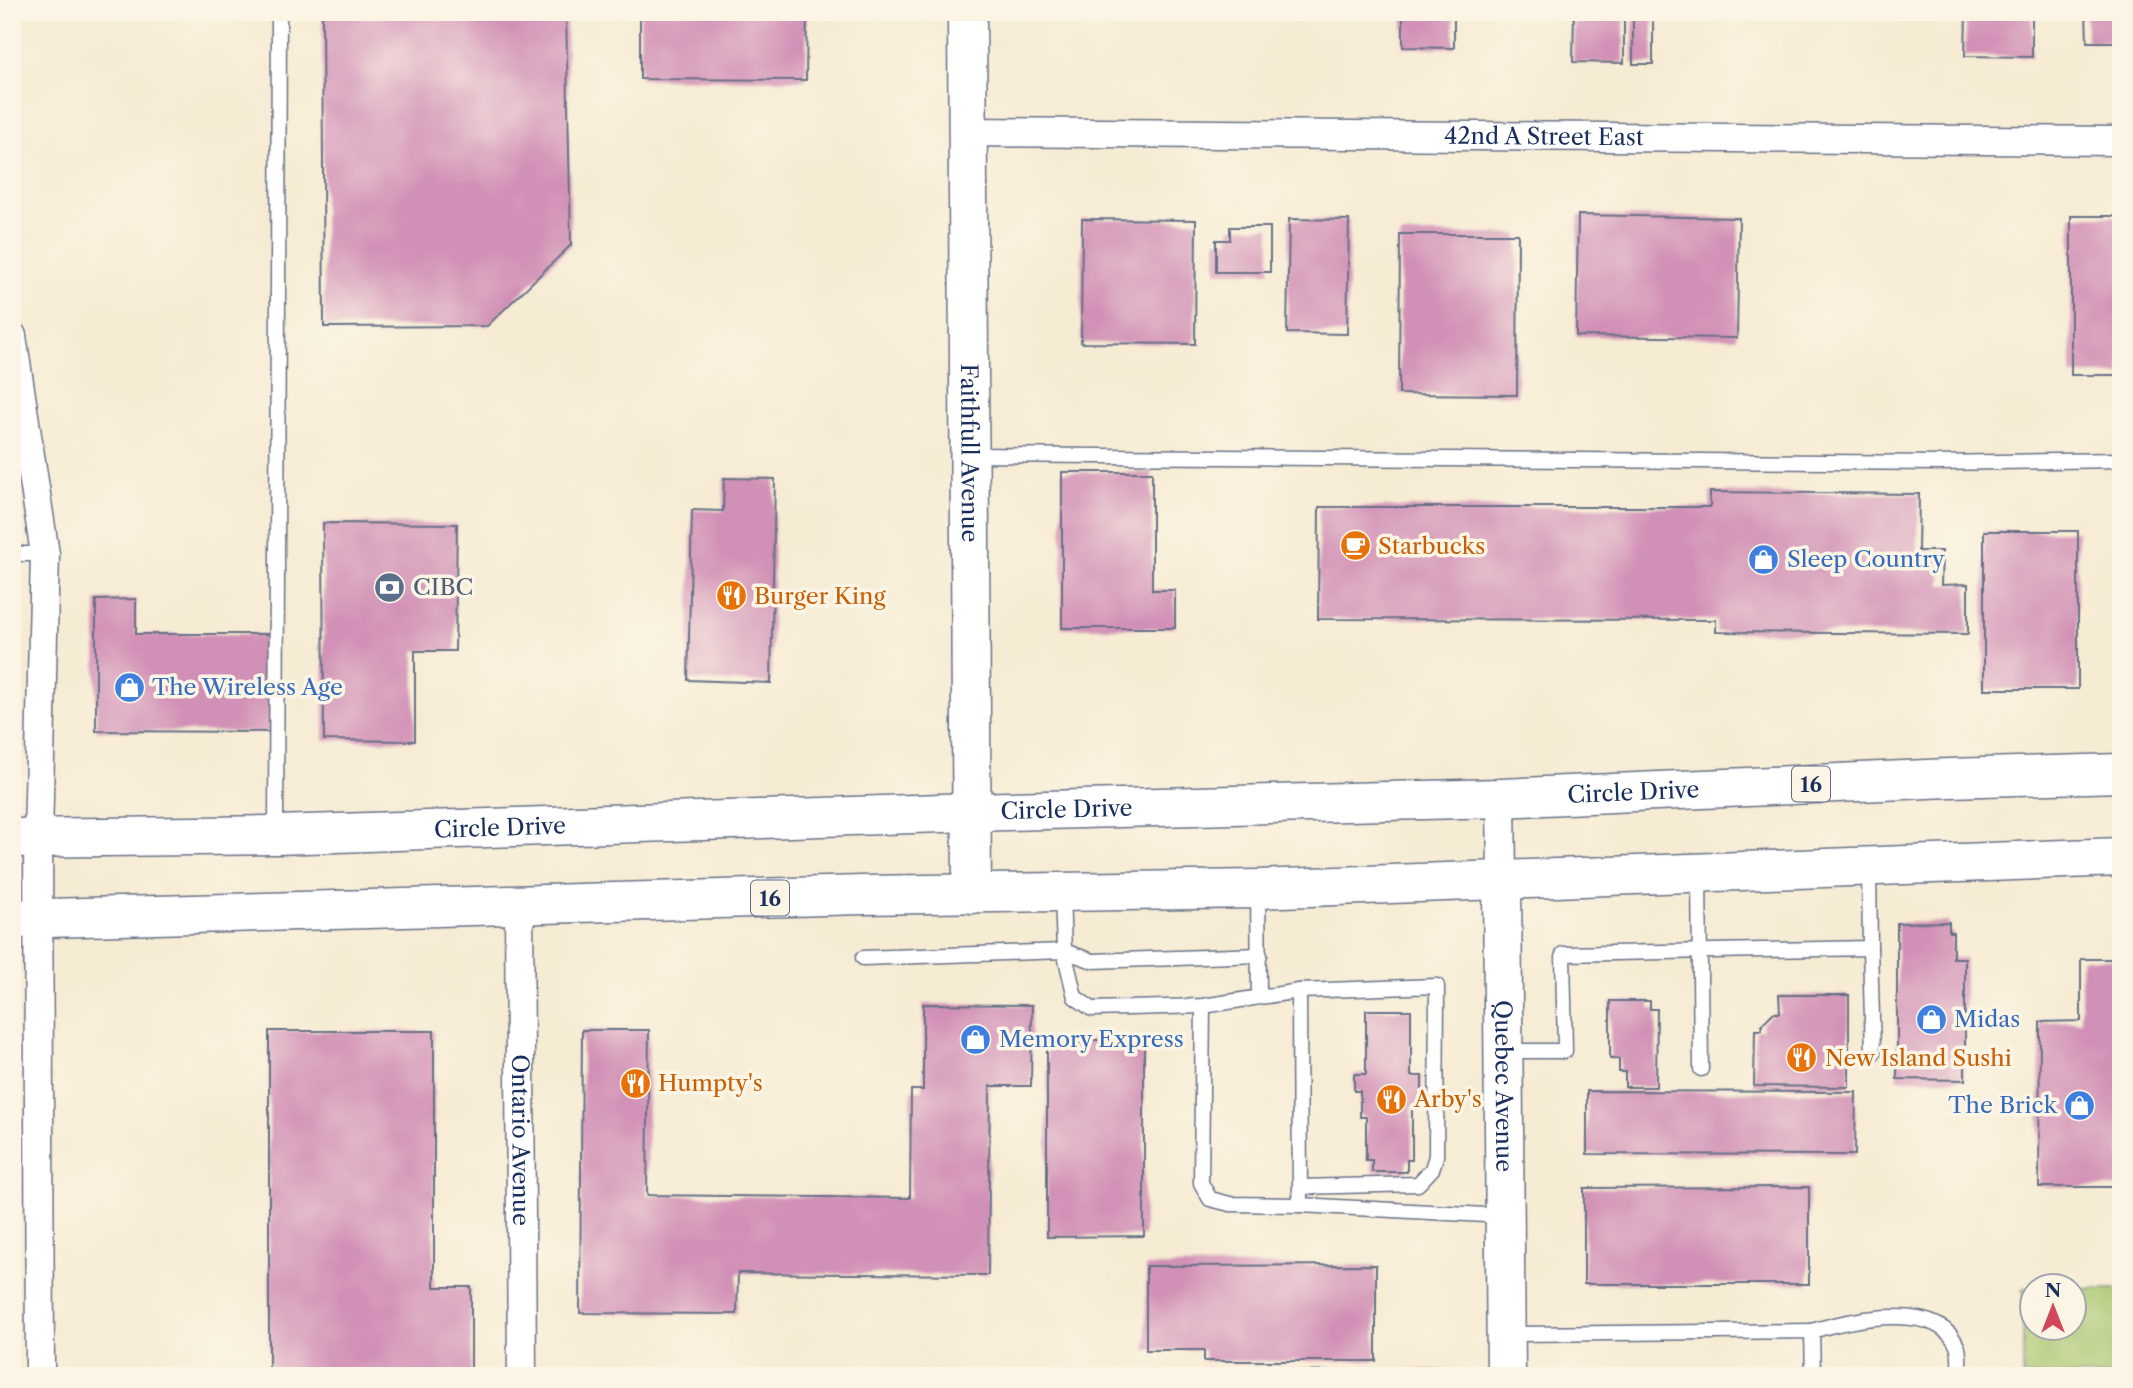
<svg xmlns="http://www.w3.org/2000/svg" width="2133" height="1388" font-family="'Libre Caslon Text',serif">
<rect width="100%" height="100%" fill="#fcf5e5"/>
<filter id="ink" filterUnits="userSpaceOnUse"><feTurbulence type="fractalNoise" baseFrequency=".0143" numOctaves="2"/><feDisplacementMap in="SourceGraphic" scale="14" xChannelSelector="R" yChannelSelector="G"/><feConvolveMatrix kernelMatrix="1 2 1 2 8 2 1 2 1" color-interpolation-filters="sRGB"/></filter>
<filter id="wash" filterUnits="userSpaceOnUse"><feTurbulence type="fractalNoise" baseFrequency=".00686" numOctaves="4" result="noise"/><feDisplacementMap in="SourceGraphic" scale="28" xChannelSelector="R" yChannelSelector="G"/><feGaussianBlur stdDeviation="1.57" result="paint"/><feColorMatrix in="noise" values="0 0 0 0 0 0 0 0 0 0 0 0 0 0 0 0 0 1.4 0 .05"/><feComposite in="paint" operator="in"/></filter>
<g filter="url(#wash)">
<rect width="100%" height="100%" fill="#f6ebd3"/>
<!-- green -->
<polygon fill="#a5c46c" stroke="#607a65" stroke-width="2" points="2023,1288 2031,1288 2032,1328 2074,1328 2074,1289 2121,1289 2121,1376 2023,1376"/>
<g id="blocks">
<!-- building -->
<g fill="#d190b6">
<polygon points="322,12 566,12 571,245 487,326 324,327"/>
<polygon points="640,12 807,12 806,80 640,79"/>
<polygon points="1403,12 1454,12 1454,48 1403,47"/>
<polygon points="1574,12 1624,12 1624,63 1573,62"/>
<rect x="1633" y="12" width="20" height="52"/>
<polygon points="1966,12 2032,12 2032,57 1965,56"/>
<polygon points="2086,12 2121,12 2121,42 2087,42"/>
<polygon points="1578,215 1739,218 1737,338 1576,336"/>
<rect x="2071" y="216" width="50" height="159"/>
<polygon points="1082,219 1196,220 1195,344 1081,343"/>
<polygon points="1289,219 1349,220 1347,334 1287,333"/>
<polygon points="1230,227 1270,227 1270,272 1216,272 1216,240 1230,240"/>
<polygon points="1400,234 1518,234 1517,395 1399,394"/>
<polygon points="1062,472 1152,472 1152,590 1175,590 1175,628 1062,628"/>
<polygon points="724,478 775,479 771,683 688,680 692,510 723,511"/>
<polygon points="1710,492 1919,494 1918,551 1942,551 1941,585 1968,584 1968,634 1716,632 1716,620 1318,619 1319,507 1710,507"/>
<polygon points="323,523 457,524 455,651 415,651 415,741 324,740"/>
<rect x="1984" y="531" width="94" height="158"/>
<polygon points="136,599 136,634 272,634 273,732 96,731 96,600"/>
<polygon points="1949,922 1949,932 1953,932 1953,958 1965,958 1965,1080 1897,1079 1897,923"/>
<polygon points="2081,959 2121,959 2121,1187 2039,1187 2040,1022 2081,1021"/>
<polygon points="1779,995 1849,995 1849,1087 1754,1086 1755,1030 1762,1030 1762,1024 1773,1013 1780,1013"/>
<polygon points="1610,1001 1650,1001 1650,1009 1657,1009 1656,1087 1625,1087 1625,1072 1619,1072 1619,1059 1610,1059"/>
<polygon points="923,1004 1032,1005 1031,1086 990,1086 988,1275 738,1273 737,1314 580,1313 582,1030 649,1030 647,1195 910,1198 911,1090 923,1090"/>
<polygon points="1366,1010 1411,1010 1411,1076 1422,1076 1422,1106 1412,1106 1412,1160 1407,1160 1407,1172 1372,1172 1372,1160 1366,1160 1366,1117 1360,1117 1360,1091 1354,1091 1354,1074 1366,1074"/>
<polygon points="269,1031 434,1031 434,1287 471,1287 471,1376 269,1376"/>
<polygon points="1047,1040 1144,1040 1144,1236 1047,1237"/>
<polygon points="1587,1091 1856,1092 1855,1155 1587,1154"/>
<polygon points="1809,1187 1809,1284 1584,1284 1584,1188"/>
<polygon points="1376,1265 1376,1361 1204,1361 1204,1350 1146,1350 1146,1266"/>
<polygon points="1448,1370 1448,1376 1192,1376 1192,1373"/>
</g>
</g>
</g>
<g filter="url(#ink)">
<use href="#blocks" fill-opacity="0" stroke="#687187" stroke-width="2"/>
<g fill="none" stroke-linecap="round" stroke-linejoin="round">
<defs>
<g id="lane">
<polyline points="971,455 1939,463 2121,460"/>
<polyline points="12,554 45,554"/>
<polyline points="276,834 279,12"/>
<polyline points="1869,867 1870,948"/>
<polyline points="1699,873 1701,1069"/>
<polyline points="1258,889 1259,996"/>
<polyline points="1062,894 1064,951 1075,997 1092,1009 1203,1006 1299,991 1437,986 1436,1156 1432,1169 1418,1184 1300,1187"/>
<polyline points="863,958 1064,951 1093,961 1260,955"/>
<polyline points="1299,991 1300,1205 1504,1216"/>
<polyline points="1203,1006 1201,1183 1210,1199 1230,1204 1300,1205"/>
<polyline points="1505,1051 1565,1051 1563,954 1870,948 1873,1053"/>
<path d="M1812,1331C1848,1320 1940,1299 1958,1348C1960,1356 1959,1368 1959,1376"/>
<polyline points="1507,1334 1812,1331 1813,1376"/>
</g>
<g id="street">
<path id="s1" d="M966,132L2121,141"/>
<polyline points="12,336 45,554 38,838 40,1376"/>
<polyline points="1501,798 1502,878"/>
<path id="s2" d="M519,904L522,1376"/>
</g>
<g id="secondary">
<path id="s3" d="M967,12L972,894"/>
<path id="s4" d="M1502,878L1506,1376"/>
</g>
<g id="highway">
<path id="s5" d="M12,838L276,835L973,812L1501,798L1949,778L2121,773"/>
<polyline points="12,919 862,895 1258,889 2121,857"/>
</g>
</defs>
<!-- lane casing -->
<use href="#lane" stroke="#687187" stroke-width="17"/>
<!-- street casing -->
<use href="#street" stroke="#687187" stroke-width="31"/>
<!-- secondary casing -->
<use href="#secondary" stroke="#687187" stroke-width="41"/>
<!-- highway casing -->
<use href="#highway" stroke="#687187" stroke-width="41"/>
<!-- lane -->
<use href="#lane" stroke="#fff" stroke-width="14"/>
<!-- street -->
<use href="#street" stroke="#fff" stroke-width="28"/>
<!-- secondary -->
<use href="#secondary" stroke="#fff" stroke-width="38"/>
<!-- highway -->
<use href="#highway" stroke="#fff" stroke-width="38"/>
</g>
</g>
<!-- icons -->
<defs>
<symbol id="cafe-disc" viewBox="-11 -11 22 22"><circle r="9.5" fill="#e8710a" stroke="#fcf5e5"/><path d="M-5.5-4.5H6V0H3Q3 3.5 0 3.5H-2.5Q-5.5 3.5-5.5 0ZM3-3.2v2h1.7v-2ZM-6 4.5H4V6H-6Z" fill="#fff"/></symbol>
<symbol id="shop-disc" viewBox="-11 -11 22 22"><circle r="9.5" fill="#3f7fe0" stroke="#fcf5e5"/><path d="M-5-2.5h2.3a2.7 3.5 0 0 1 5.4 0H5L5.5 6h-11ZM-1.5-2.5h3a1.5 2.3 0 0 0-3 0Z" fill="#fff"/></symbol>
<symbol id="bank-disc" viewBox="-11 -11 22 22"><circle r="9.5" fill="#5c6f8a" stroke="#fcf5e5"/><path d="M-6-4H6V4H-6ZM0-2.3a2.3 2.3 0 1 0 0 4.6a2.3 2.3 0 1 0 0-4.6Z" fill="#fff"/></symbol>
<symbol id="restaurant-disc" viewBox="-11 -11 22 22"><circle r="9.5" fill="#e8710a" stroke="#fcf5e5"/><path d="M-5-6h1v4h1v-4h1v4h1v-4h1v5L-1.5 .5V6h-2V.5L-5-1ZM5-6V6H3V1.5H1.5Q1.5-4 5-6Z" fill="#fff"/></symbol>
</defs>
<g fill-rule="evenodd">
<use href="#cafe-disc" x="1338" y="528" width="35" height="35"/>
<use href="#shop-disc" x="1746" y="542" width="35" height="35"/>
<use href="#bank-disc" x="372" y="570" width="35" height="35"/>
<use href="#restaurant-disc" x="714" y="578" width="35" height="35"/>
<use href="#shop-disc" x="112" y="670" width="35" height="35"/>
<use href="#shop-disc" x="1914" y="1002" width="35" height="35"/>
<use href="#shop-disc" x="958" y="1022" width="35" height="35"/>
<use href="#restaurant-disc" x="1784" y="1040" width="35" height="35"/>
<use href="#restaurant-disc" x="618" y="1066" width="35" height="35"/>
<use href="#restaurant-disc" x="1374" y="1082" width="35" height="35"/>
<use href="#shop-disc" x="2062" y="1088" width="35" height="35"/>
</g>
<g text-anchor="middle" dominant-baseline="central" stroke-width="7" stroke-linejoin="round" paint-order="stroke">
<!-- shield labels -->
<g fill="#fcf5e5" stroke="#5e6a86" stroke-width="2">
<rect x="1792" y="766.5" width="38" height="35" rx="5"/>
<rect x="751" y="880.5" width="38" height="35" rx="5"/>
</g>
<g font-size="21" font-weight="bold" fill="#1b2f5e">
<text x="1811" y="784">16</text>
<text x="770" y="898">16</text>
</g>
<!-- street labels -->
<g font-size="23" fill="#1b2f5e" stroke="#fcf5e5">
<text stroke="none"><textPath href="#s1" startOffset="578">42nd A Street East</textPath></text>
<text stroke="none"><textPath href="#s3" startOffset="441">Faithfull Avenue</textPath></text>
<text stroke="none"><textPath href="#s5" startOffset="1622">Circle Drive</textPath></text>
<text stroke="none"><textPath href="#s5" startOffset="1055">Circle Drive</textPath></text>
<text stroke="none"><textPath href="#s5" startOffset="488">Circle Drive</textPath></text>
<text stroke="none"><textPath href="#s4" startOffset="208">Quebec Avenue</textPath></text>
<text stroke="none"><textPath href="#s2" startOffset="236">Ontario Avenue</textPath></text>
</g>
<!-- food labels -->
<g font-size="23" fill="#c56008" stroke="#fcf5e5" text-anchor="start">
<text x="1378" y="546">Starbucks</text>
<text x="754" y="596">Burger King</text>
<text x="1825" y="1058">New Island Sushi</text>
<text x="658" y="1083">Humpty's</text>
<text x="1414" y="1099">Arby's</text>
</g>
<!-- shop labels -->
<g font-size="23" fill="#366cbe" stroke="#fcf5e5" text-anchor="start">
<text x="1787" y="559">Sleep Country</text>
<text x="152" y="687">The Wireless Age</text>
<text x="1954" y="1019">Midas</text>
<text x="999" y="1039">Memory Express</text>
<text x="2057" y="1105" text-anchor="end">The Brick</text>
</g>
<!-- service labels -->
<g font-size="23" fill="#4e5e75" stroke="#fcf5e5" text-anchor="start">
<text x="413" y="587">CIBC</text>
</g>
</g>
<!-- margin -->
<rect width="2133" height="1388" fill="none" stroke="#fcf5e5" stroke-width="42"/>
<!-- north arrow -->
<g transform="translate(2053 1307)"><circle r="33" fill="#fcf5e5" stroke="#a2a6af" stroke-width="2"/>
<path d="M0-5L12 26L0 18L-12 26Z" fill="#d1495b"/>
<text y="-10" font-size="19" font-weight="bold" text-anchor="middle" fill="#1b2f5e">N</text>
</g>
</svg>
